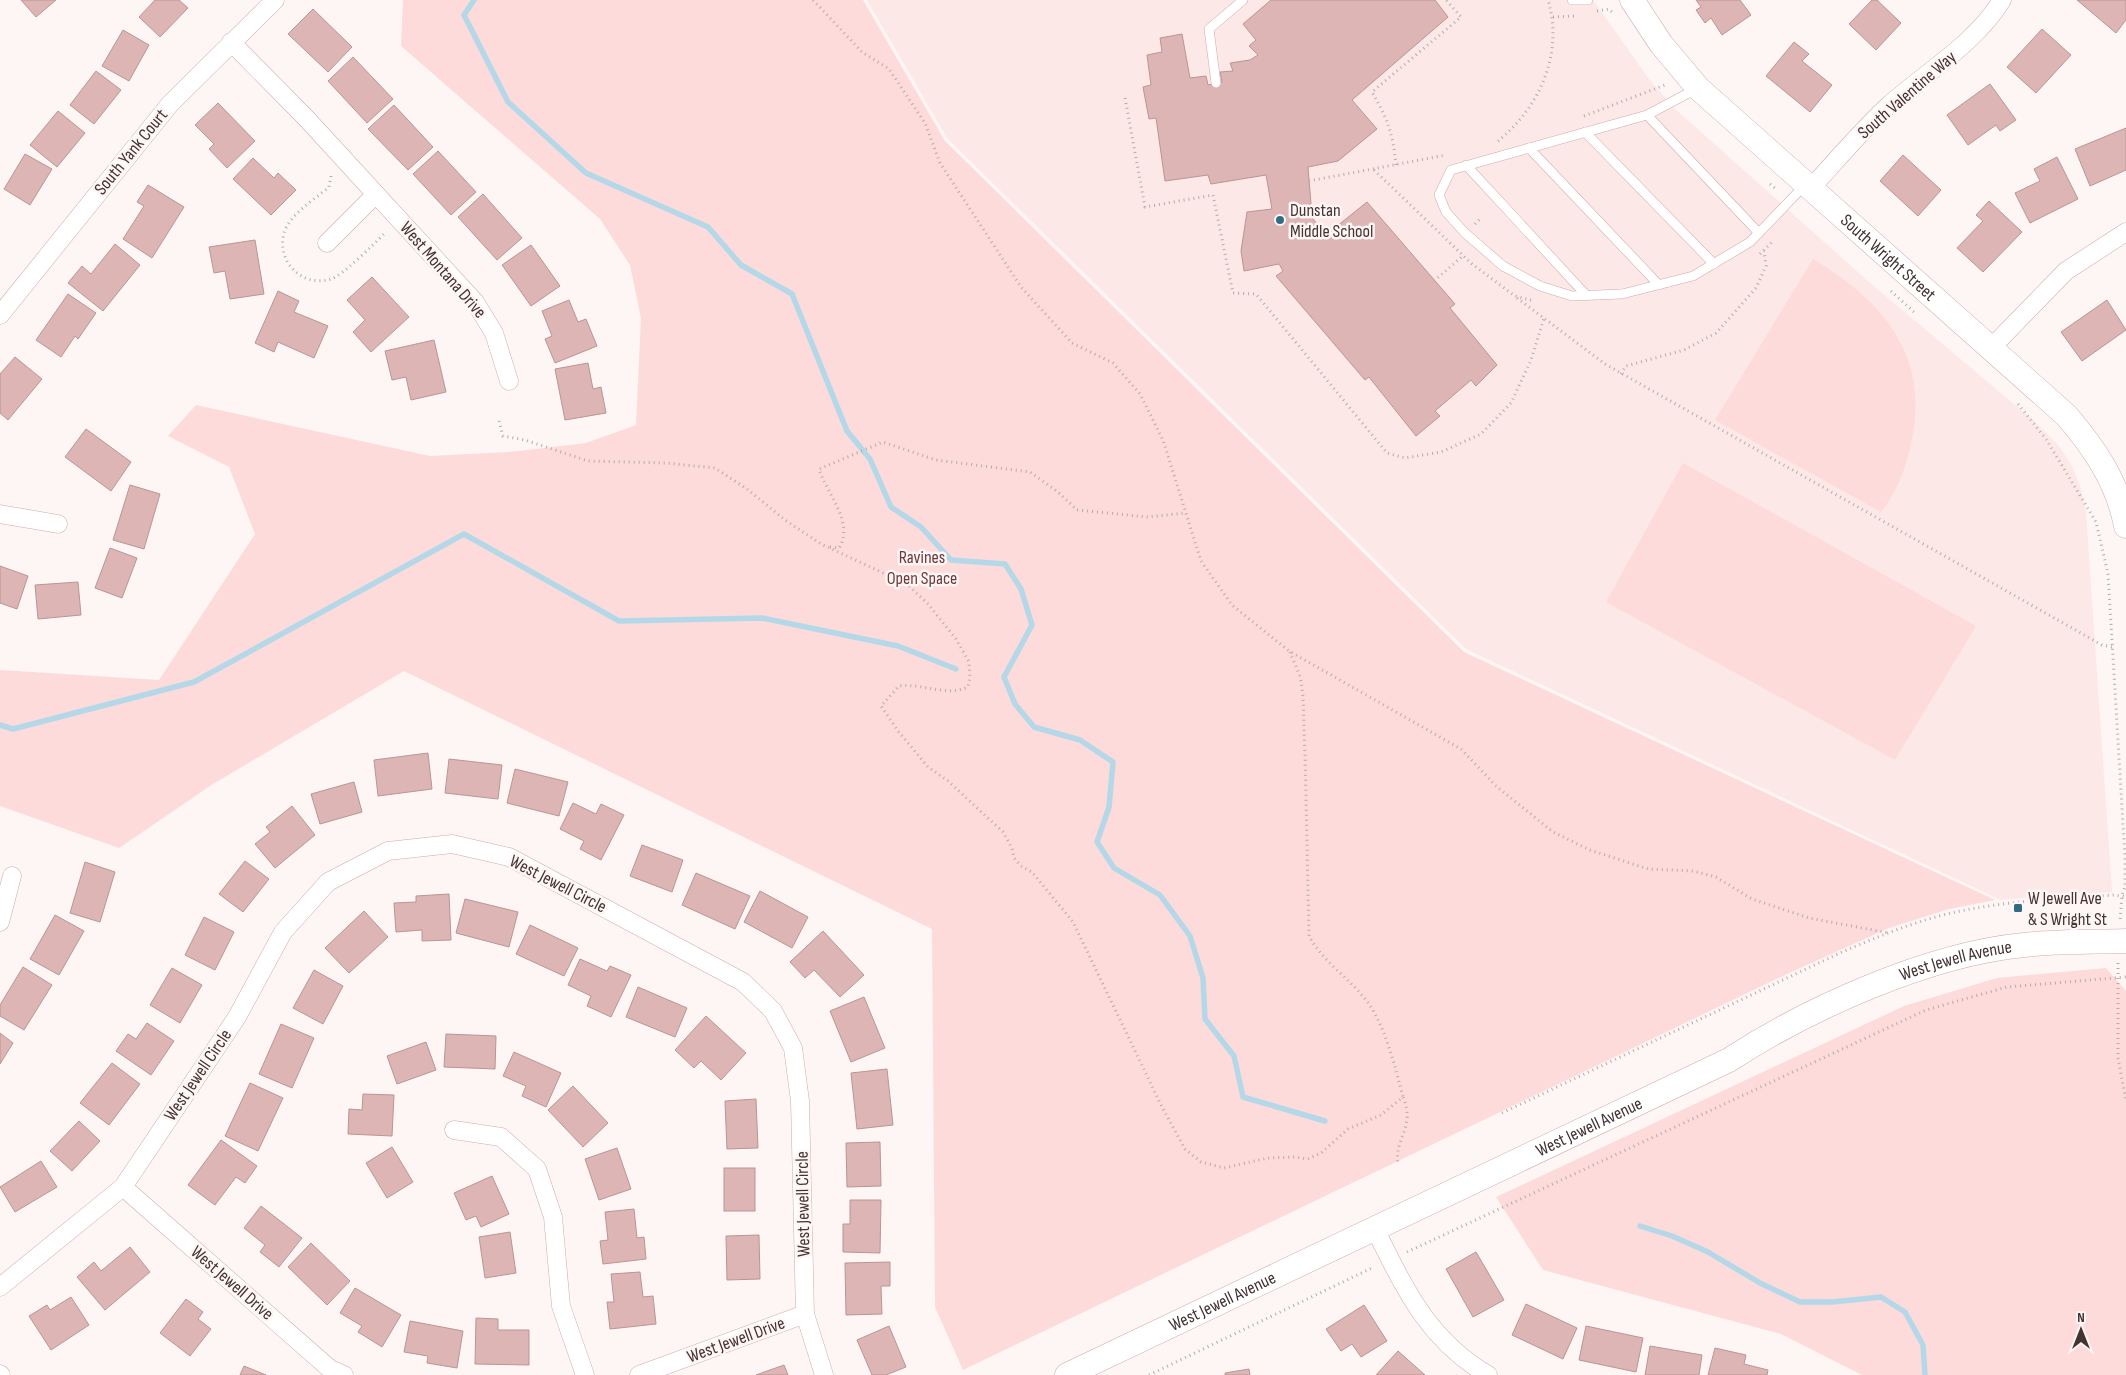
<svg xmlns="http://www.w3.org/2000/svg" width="2126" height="1375" font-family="'Sofia Sans Condensed',sans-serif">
<rect width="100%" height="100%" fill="#fef5f5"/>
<!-- built -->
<polygon fill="#fce8e7" points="867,0 1593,0 1649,79 1674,108 1869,282 2034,421 2058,445 2071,464 2080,486 2086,512 2112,892 2050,895 2001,900 1466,649 947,138"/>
<!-- green -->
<g fill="#fcdbda">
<polygon points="403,0 863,0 945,141 1464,652 1995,900 1949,909 1889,928 1787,974 963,1370 935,1307 932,929 404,671 213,784 119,848 0,806 0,670 159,680 255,534 229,467 168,436 196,405 430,456 510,452 586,443 636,425 641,318 630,265 600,219 401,46"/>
<path d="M1813,259C1881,300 1929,353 1912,439C1906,467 1899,489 1881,512L1715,420Z"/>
<polygon points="1683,463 1976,626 1895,760 1606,602"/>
<polygon points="2106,968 2126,991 2126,1375 1862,1375 1781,1334 1543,1270 1496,1197 1904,1006 1997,978"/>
</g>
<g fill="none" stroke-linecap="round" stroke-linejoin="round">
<!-- stream -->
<g stroke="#b4d8e8" stroke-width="5.5">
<polyline points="474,0 464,15 508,102 586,173 708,227 741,265 792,294 847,431 870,459 891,507 921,527 951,560 1005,564 1021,589 1032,625 1004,677 1015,704 1034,727 1080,740 1113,762 1109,807 1097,842 1114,868 1160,895 1190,936 1203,978 1205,1019 1234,1056 1243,1097 1325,1121"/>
<polyline points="0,725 13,729 194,682 464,534 619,621 762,618 898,646 956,669"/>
<polyline points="1640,1226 1672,1236 1708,1252 1760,1283 1800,1302 1832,1302 1881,1297 1905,1312 1923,1345 1925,1375"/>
</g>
</g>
<!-- building -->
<g fill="#dcb5b4" stroke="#ba9593">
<polygon points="21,0 56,0 36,17"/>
<polygon points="155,0 179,0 188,8 160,37 139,17"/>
<polygon points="1271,0 1435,0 1448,17 1352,100 1377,129 1338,161 1308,167 1311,204 1308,205 1309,214 1326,235 1367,202 1455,304 1450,308 1497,365 1476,386 1471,380 1435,411 1440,416 1416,436 1369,377 1365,380 1276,276 1283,271 1279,264 1244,271 1241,251 1247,212 1272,209 1266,175 1211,184 1208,175 1165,181 1156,118 1149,119 1143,87 1151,85 1147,55 1162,52 1160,38 1182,34 1190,78 1206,76 1208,85 1222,82 1220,72 1233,71 1230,63 1250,60 1258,55 1249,46 1256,40 1243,24"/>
<polygon points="1696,0 1740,0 1751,15 1722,35 1711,18 1705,23 1696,10 1701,7"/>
<polygon points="1872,0 1877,0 1901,23 1876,50 1849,24"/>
<polygon points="2077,0 2126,0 2126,20 2116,33"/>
<polygon points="313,9 352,47 328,72 288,34"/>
<polygon points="2042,29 2071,55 2036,93 2007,67"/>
<polygon points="123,30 149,45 129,81 102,66"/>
<polygon points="1794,42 1809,54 1802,61 1832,85 1810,112 1766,76"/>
<polygon points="353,57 393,99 367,123 328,81"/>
<polygon points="96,71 121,90 94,124 70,105"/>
<polygon points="1990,84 2016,120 2000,131 1996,125 1968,145 1947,115"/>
<polygon points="218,103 255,141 227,168 209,149 214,144 195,125"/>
<polygon points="394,105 433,147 408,170 368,129"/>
<polygon points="58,111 85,133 57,167 30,145"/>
<polygon points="2126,128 2126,170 2090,186 2075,149"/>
<polygon points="438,151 476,192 451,215 413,174"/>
<polygon points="25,154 52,169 30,205 4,189"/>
<polygon points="1903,155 1941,190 1918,216 1880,181"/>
<polygon points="2057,157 2078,199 2030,223 2015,193 2040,181 2034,169"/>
<polygon points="253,158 274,178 278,173 296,190 271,215 233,179"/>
<polygon points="148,185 184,207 152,258 123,239 144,206 137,202"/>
<polygon points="483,194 522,238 497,260 458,217"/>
<polygon points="1989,201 2022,232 1983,272 1957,248 1983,221 1976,215"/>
<polygon points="255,240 264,294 230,299 225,271 214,273 209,247"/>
<polygon points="115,244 140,265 103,311 68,283 82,266 91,274"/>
<polygon points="531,245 560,286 531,306 502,265"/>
<polygon points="372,277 409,317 371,352 353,332 365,320 347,300"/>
<polygon points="278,291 299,301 294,312 328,326 314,358 278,342 274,352 255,343"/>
<polygon points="68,294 96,313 78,339 75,336 61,357 36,340"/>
<polygon points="569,300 578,322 586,319 597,346 555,363 545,339 552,336 542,311"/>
<polygon points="2107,300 2126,330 2082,361 2061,332"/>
<polygon points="434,340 446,392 411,400 406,377 392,380 385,351"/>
<polygon points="15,357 42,379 8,420 0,413 0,374"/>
<polygon points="588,363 593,389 601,387 606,413 565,420 555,369"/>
<polygon points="86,429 131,462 111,491 65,457"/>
<polygon points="130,485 160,494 144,549 113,540"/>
<polygon points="110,548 137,558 122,598 95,588"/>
<polygon points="0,566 28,576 17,609 0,603"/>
<polygon points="78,582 81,615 38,619 35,585"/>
<polygon points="428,753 432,789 378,796 374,760"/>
<polygon points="449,759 502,765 498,799 445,793"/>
<polygon points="515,769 568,782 559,816 507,803"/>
<polygon points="354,782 362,812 320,824 311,794"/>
<polygon points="573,803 596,814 601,804 624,815 601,860 580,849 584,841 560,829"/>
<polygon points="292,806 315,835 275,868 255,844 270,832 266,827"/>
<polygon points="642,845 683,860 672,892 630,876"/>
<polygon points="245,861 269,879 243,912 219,894"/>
<polygon points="85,862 115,872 100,922 70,913"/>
<polygon points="696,873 750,896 735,929 682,905"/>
<polygon points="760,891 808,917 792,948 744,922"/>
<polygon points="449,894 451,940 422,941 422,930 396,932 394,903 416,902 416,896"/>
<polygon points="465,899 518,912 509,947 456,933"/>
<polygon points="364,911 388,937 349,973 325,948"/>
<polygon points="55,915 84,931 59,975 30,959"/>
<polygon points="204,917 234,932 215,970 185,955"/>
<polygon points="530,925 578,948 564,976 516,954"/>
<polygon points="823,931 864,975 840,997 814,970 805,978 790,962"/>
<polygon points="580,959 607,971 610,966 631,975 611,1017 587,1006 591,996 568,985"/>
<polygon points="23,967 52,985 24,1030 0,1016 0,1005"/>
<polygon points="172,968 202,985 180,1023 150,1005"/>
<polygon points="314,970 343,986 323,1024 293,1008"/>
<polygon points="638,987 687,1008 675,1037 626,1017"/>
<polygon points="864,997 885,1048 851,1062 830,1011"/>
<polygon points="706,1016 746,1053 721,1080 701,1061 694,1068 675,1050"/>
<polygon points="147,1023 174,1041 151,1075 116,1051 128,1034 136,1039"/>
<polygon points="281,1024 314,1038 292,1088 259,1074"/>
<polygon points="0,1033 13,1043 0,1064"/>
<polygon points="446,1034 496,1036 495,1069 444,1067"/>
<polygon points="426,1042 436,1070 397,1084 387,1056"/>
<polygon points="514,1052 561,1073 546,1107 522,1096 526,1086 503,1076"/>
<polygon points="112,1063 140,1084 109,1125 80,1103"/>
<polygon points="887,1069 893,1125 857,1129 851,1073"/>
<polygon points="250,1083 283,1098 258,1151 225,1136"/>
<polygon points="573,1086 608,1123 583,1147 548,1110"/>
<polygon points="363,1094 394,1095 392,1136 348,1134 349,1109 362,1110"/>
<polygon points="756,1099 758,1148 727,1149 725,1101"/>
<polygon points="79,1121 100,1141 72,1171 50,1151"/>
<polygon points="221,1140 257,1166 245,1183 236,1177 215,1205 188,1185"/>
<polygon points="880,1142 881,1186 847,1187 846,1143"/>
<polygon points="392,1147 413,1182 387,1198 366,1163"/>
<polygon points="617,1148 631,1189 599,1200 585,1159"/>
<polygon points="41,1161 57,1187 15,1212 0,1187"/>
<rect x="724" y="1168" width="31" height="43"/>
<polygon points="492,1176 509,1214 481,1227 476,1216 466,1220 454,1193"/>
<polygon points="850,1200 881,1200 880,1253 843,1252 843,1224 850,1224"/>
<polygon points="261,1206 302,1238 279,1267 260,1252 265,1245 244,1228"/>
<polygon points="634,1209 637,1238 644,1237 646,1259 603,1264 600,1241 608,1240 605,1212"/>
<polygon points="510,1232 516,1273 485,1278 479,1237"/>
<polygon points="759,1235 760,1279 727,1280 726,1236"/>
<polygon points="311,1243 350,1281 327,1305 288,1267"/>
<polygon points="130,1247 150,1272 105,1310 77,1277 94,1262 101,1271"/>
<polygon points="1476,1252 1504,1300 1473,1317 1446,1269"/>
<polygon points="890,1262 890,1286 881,1286 882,1314 846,1315 845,1263"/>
<polygon points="640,1272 643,1297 653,1296 656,1324 610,1329 607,1302 614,1302 611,1274"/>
<polygon points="355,1288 401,1315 382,1347 358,1332 362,1326 340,1313"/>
<polygon points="71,1297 89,1325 51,1350 29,1316 47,1305 50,1310"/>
<polygon points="186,1299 203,1312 198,1319 211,1329 190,1356 160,1333"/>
<polygon points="1526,1304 1577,1328 1563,1359 1512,1335"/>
<polygon points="1364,1305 1387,1341 1361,1357 1352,1344 1341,1351 1326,1329"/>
<polygon points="476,1318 498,1319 498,1330 529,1330 529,1365 475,1364"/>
<polygon points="410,1321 463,1331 457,1368 427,1363 428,1356 404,1352"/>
<polygon points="889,1326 906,1367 886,1375 872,1375 857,1340"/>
<polygon points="1586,1326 1643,1338 1636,1372 1579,1360"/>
<polygon points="1650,1346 1702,1355 1699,1375 1645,1375"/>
<polygon points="1715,1348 1746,1355 1744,1364 1768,1370 1767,1375 1708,1375"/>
<polygon points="1398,1351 1425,1375 1376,1375"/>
<polygon points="784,1365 788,1375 756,1375"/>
<polygon points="244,1366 266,1375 240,1375"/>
<polygon points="1249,1369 1250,1375 1225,1375 1225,1373"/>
</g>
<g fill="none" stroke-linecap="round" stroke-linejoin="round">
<defs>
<g id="lane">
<polyline points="1572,0 1588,0"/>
<polyline points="1216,83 1209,29 1243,0"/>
<polyline points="1698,88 1647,115 1451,170 1439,195 1446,212 1465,233 1503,266 1540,286 1572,296 1622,294 1693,276 1750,242 1805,185"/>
<polyline points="1647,115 1759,233"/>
<polyline points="1585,132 1714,264"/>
<polyline points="1529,148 1659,285"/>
<polyline points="1466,165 1586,295"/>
</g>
<g id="street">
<polyline points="231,42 306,118 475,302 494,333 509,381"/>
<path d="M1810,189C1836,161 1860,132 1888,106C1927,71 1974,45 2002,0"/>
<polyline points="327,243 376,194"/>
<polyline points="0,315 170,104 275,0"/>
<polyline points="1990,349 2066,271 2126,232"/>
<polyline points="0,514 58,524"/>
<polyline points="0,922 12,876"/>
<polyline points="454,1130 501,1137 537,1169 553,1217 561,1306 585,1375"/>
<polyline points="123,1187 330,1369 344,1375"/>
<path d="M1375,1229C1405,1289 1428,1340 1488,1375"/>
<polyline points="0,1287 123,1187 237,1017 283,932 328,882 388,851 452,844 509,857 743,982 773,1011 793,1048 800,1101 805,1314 824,1375"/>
<polyline points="0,1374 1,1375"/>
<polyline points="639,1375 805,1314"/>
</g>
<g id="secondary">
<path id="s1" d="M1632,0L1661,44L1698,88L2067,416C2095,449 2118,483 2126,526"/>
<path id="s2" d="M1067,1375L1729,1060C1809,1008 1929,954 2024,945C2058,941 2092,942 2126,941"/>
</g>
</defs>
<!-- lane casing -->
<use href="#lane" stroke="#d1aba9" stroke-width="10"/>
<!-- street casing -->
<use href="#street" stroke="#d1aba9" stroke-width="19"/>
<!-- secondary casing -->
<use href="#secondary" stroke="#d1aba9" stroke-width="25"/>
<!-- path -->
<g stroke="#b7abab" stroke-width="3" stroke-dasharray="1 4" stroke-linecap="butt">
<polyline points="813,0 862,52 889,69 925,123 940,163 1021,287 1072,343 1113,363 1140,394 1163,440 1201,561 1232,605 1289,651 1461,749 1496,786 1553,832 1590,850 1648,869 1693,871 1716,877 1752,899 1809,918 1889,933"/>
<polyline points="1597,11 1609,9 1613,13"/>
<polyline points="1553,17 1576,16"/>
<polyline points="1125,98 1145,207 1213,195 1233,293 1256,294 1387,453 1405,458 1441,452 1481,434 1511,403 1531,360 1544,318"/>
<polyline points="1584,116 1665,85 1663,83"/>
<path d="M1498,141C1540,107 1564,53 1548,0"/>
<path d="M1396,165C1393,134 1388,119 1372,92L1461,17L1446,0"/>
<polyline points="1374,170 1472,264 1515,296 1534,301"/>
<path d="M331,176L329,187C315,199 289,215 284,233C276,263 304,288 331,279C342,276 374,244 384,234"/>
<polyline points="1309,181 1446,155"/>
<polyline points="1770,184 1777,190"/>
<polyline points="1475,224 1481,218"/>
<polyline points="1760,254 1773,241"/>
<polyline points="1434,281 1463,256"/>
<polyline points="1891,291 1916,314"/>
<polyline points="1517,298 1605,364 2102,645 2112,647"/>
<polyline points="1621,374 1626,366 1684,350 1716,333 1756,288 1766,266 1764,251"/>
<polyline points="2018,404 2046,439 2096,522 2108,574 2125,857 2125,887 2122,895 2120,921"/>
<path d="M499,421L503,436L525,440L588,461L666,463L715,468L747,489L785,520L821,544L907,584L928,604L956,639L969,662L970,677L968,687C945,697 924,683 899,686L881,706L898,731L928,767L948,781L1003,832L1012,848L1014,858L1021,866L1032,872L1073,922L1162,1107L1185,1149L1201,1162L1224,1168L1268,1158L1295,1157L1308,1159L1321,1153L1348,1129L1381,1115L1403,1097C1416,1128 1394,1138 1398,1164"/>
<path d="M830,547L839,548C855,523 826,492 819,469L883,442L936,460L1030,472L1058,492L1077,510L1148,517L1185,513"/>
<path d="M1290,652C1293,661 1299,671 1301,681C1305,704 1303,728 1305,752L1309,936C1323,962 1348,977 1366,1000C1385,1024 1395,1067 1403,1097"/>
<polyline points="2118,963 2118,1058 2126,1101"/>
<path d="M1502,1113L1842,952C1875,938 1908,924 1943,915C1999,901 2056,899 2114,895L2126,897"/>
<polyline points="1407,1252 1926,1010 2007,987 2126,977"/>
<polyline points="1149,1375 1374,1267"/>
</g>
<!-- lane -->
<use href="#lane" stroke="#fff" stroke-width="9"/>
<!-- street -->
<use href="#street" stroke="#fff" stroke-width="18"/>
<!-- secondary -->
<use href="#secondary" stroke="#fff" stroke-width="24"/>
</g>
<!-- markers -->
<g fill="#306d84" stroke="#fef5f5" stroke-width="2">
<circle cx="1280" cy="220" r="5"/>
<rect x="2013" y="903" width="10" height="10" rx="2.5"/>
</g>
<g text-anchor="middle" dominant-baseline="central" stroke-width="5" stroke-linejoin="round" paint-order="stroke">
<!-- street labels -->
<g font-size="18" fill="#433332" stroke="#fef5f5">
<text transform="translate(1907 95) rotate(-41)">South Valentine Way</text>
<text transform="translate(131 152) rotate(-51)">South Yank Court</text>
<text stroke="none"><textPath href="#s1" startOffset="365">South Wright Street</textPath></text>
<text transform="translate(443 270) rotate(49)">West Montana Drive</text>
<text transform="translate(558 884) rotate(27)">West Jewell Circle</text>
<text stroke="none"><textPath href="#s2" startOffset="982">West Jewell Avenue</textPath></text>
<text transform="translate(198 1075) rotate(-56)">West Jewell Circle</text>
<text stroke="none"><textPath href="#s2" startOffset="578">West Jewell Avenue</textPath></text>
<text transform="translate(803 1204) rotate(-91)">West Jewell Circle</text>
<text transform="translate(232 1283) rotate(41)">West Jewell Drive</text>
<text stroke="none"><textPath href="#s2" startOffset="172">West Jewell Avenue</textPath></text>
<text transform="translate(736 1340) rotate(-20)">West Jewell Drive</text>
</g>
<!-- poi labels -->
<g font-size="18" fill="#433332" stroke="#fef5f5" text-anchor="start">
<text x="1290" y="210">Dunstan<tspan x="1290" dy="21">Middle School</tspan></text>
<text x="2028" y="898">W Jewell Ave<tspan x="2028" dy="21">&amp; S Wright St</tspan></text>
</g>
<!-- park labels -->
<g font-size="18" fill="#6d3939" stroke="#fef5f5">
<text x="922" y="557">Ravines<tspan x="922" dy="21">Open Space</tspan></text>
</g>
</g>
<!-- north arrow -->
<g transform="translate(2081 1330)" stroke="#fef5f5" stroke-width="4" paint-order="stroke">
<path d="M0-4L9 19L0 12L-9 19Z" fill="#433332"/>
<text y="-8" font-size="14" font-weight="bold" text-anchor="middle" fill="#433332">N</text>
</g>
</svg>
